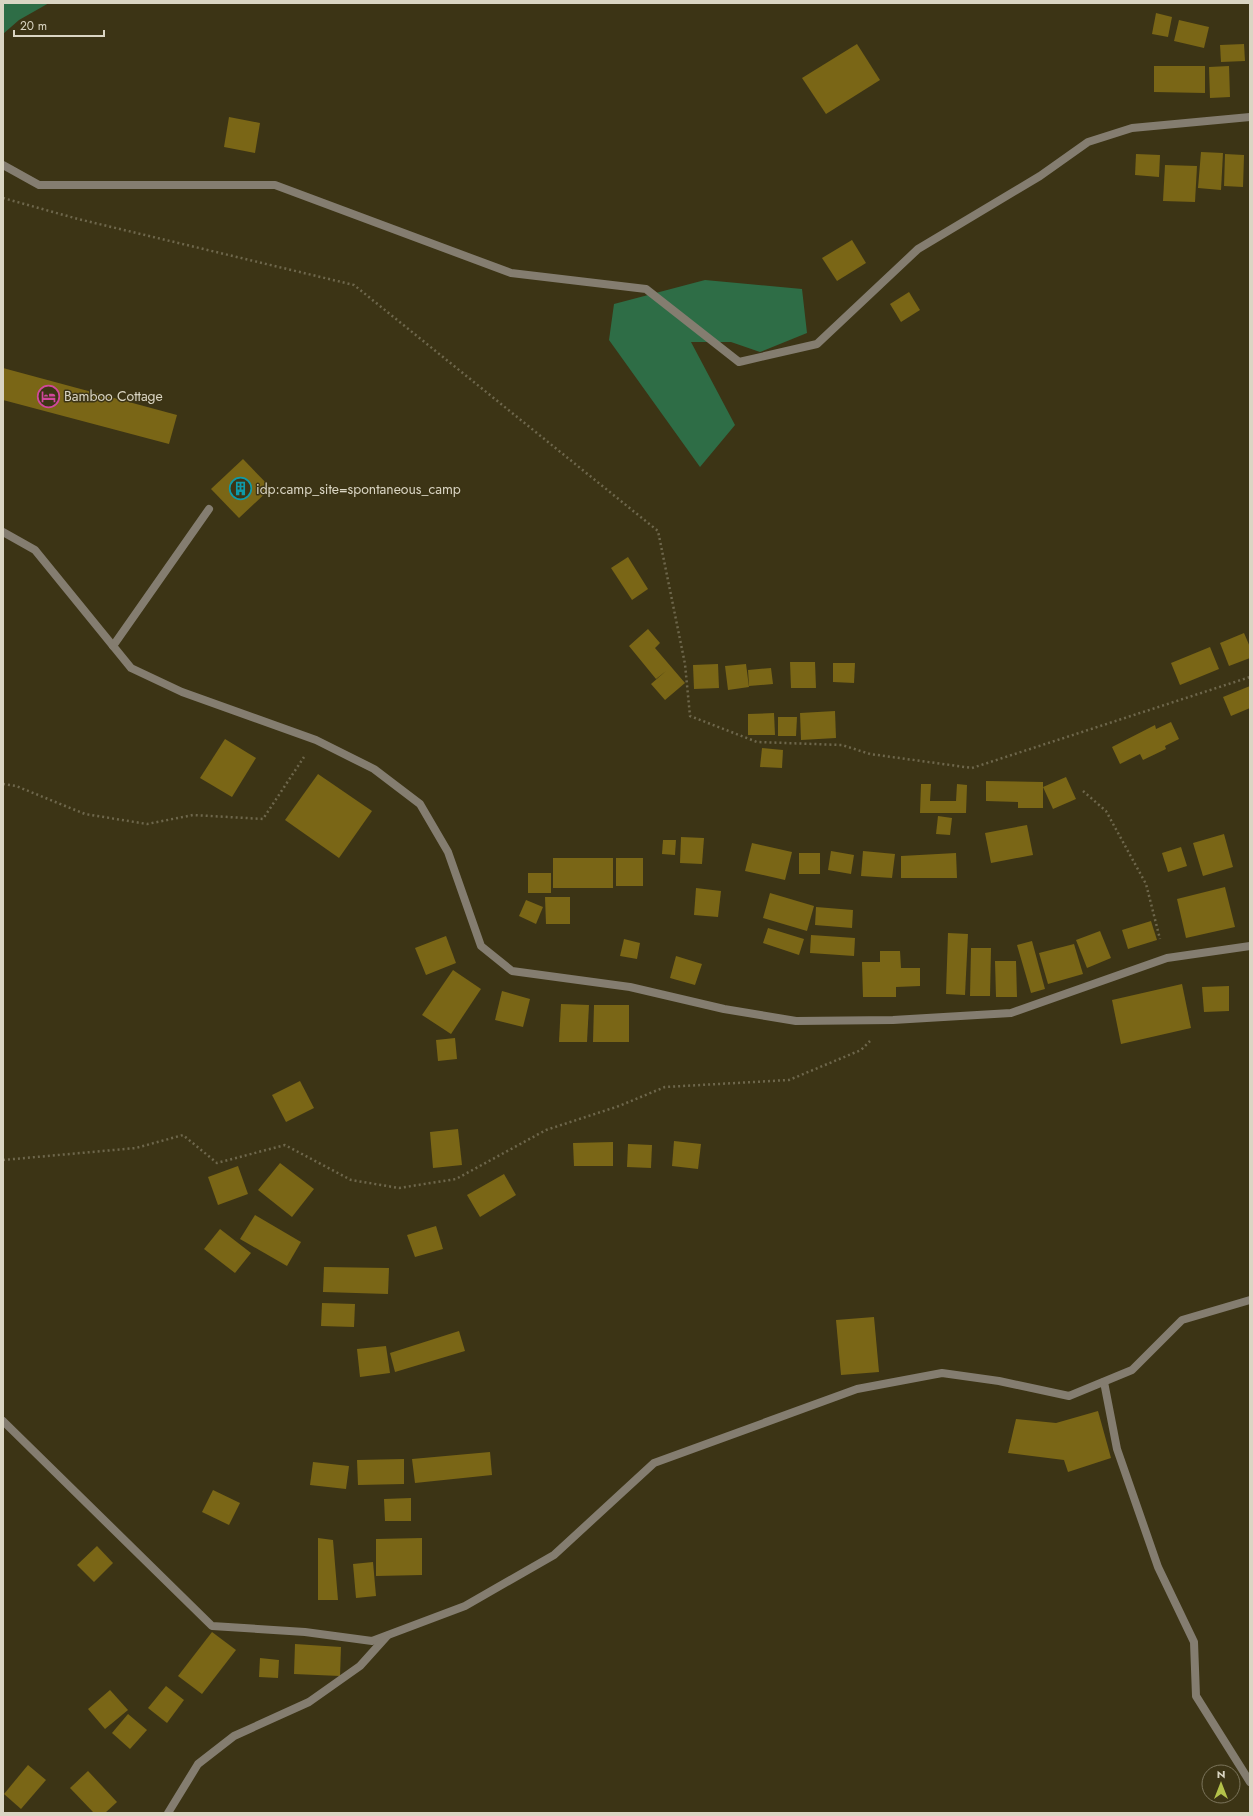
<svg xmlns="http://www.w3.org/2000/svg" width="1253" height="1816" font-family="Jost,sans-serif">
<rect width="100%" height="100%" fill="#3c3415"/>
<!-- green -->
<g fill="#2e6d46">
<polygon points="3,3 49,3 19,20 3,34"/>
<polygon points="705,280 802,289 807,333 760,352 731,342 691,342 735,425 700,467 609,340 614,304"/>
</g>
<!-- building -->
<g fill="#7a6616">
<polygon points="1156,13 1172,17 1168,37 1152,34"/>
<polygon points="1179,20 1209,27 1204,48 1174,41"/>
<polygon points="857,44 880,80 826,114 802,78"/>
<polygon points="1244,44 1245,61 1221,62 1220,45"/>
<polygon points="1154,66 1205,66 1205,93 1154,92"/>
<polygon points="1229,66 1230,97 1210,98 1209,67"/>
<polygon points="229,117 260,123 255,153 224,147"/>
<polygon points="1201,152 1223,153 1221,190 1198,188"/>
<polygon points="1136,154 1160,155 1159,177 1135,175"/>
<polygon points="1225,154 1244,155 1243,187 1224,186"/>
<polygon points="1165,165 1197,166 1195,202 1163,201"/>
<polygon points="852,240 866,263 837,281 822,258"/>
<polygon points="909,292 920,310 901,322 890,304"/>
<polygon points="3,368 177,415 169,444 3,400"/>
<polygon points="243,459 271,488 239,518 211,489"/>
<polygon points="628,557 648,589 632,600 611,568"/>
<polygon points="648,629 660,643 655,648 685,683 665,700 651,684 666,671 656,679 629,646"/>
<polygon points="1244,633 1250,647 1250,658 1229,666 1220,643"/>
<polygon points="1210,647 1219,669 1180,685 1171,663"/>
<polygon points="790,662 815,662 816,688 791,688"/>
<polygon points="833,663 855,663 854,683 833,682"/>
<polygon points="718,664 719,688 694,689 693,665"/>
<polygon points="746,664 749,687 728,690 725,666"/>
<polygon points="771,668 773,684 749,686 748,670"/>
<polygon points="1250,686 1250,708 1231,716 1223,697"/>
<polygon points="835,711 836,738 801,740 800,713"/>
<polygon points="774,713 775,735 748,735 748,714"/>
<polygon points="778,717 797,717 796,736 778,736"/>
<polygon points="1171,722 1179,739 1165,746 1166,749 1143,760 1140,754 1120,764 1112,747 1155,725 1156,729"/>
<polygon points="225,739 256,758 232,797 200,778"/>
<polygon points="762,748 783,750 782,768 760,767"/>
<polygon points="318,774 372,811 339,858 285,820"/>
<polygon points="1066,777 1076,799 1053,809 1043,787"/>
<polygon points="986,781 1043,782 1043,808 1018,808 1018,802 986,801"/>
<polygon points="921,784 931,784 930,801 956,801 957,784 967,785 966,813 920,813"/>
<polygon points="938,816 952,818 950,835 936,834"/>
<polygon points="1027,825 1033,855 991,863 985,833"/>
<polygon points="1224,834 1233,867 1203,876 1193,843"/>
<polygon points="681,837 704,838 702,864 680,863"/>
<polygon points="663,840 676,840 675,855 662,854"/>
<polygon points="752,843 792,852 785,880 745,871"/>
<polygon points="1181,847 1187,866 1168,872 1162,853"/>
<polygon points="831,851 854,855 851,874 828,870"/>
<polygon points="863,851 895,854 892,878 861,876"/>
<rect x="799" y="853" width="21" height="21"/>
<polygon points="956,853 957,878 901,878 901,856"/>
<rect x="553" y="858" width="60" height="30"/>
<rect x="616" y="858" width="27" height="28"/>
<rect x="528" y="873" width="23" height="20"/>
<polygon points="1225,887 1235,927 1186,938 1177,899"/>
<polygon points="696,888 721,891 718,917 694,915"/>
<polygon points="770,893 814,906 807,931 763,918"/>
<polygon points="545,897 570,897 570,924 546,924"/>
<polygon points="526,900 543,907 536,924 519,916"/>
<polygon points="816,907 853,910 852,928 815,925"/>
<polygon points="1151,921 1157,940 1128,949 1122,930"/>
<polygon points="768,928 804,939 799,955 763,943"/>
<polygon points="1100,931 1111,958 1087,968 1076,940"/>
<polygon points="948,933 968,934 965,995 946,994"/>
<polygon points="811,935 855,938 854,956 810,953"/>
<polygon points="446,936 456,963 426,975 415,948"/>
<polygon points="624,939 640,943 637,959 620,956"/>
<polygon points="1032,941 1045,989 1031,993 1017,945"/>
<polygon points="1074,944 1083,974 1048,984 1039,953"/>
<polygon points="971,948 991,948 990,996 970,996"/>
<polygon points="880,951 900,951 901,968 920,968 920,986 896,987 896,997 863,997 862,962 880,962"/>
<polygon points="676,956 702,964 695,985 670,978"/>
<polygon points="995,961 1016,961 1017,997 996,997"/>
<polygon points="453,970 481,989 451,1034 422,1015"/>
<polygon points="1182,984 1191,1028 1121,1044 1112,1000"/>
<polygon points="1229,986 1229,1011 1204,1012 1202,987"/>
<polygon points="502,991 530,999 523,1027 495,1020"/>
<polygon points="561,1004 589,1005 587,1042 559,1042"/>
<polygon points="594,1005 629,1005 629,1042 593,1042"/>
<polygon points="455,1038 457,1059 438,1061 436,1040"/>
<polygon points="300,1081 314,1108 286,1122 272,1095"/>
<polygon points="458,1129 462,1165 433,1168 430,1132"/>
<polygon points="674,1141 701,1144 698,1169 672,1166"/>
<polygon points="613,1142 613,1166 574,1166 573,1143"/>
<polygon points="628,1144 652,1145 651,1168 627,1167"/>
<polygon points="280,1163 314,1189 292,1217 258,1190"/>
<polygon points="238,1166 248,1194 218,1205 208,1177"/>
<polygon points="504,1174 516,1195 480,1217 467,1195"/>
<polygon points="255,1215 301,1242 287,1266 240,1239"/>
<polygon points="436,1226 443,1249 415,1257 407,1235"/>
<polygon points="220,1229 251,1253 235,1273 204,1249"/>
<polygon points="324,1267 389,1268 388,1294 323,1292"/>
<polygon points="322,1303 355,1304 354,1327 321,1326"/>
<polygon points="874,1317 879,1372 841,1375 836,1320"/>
<polygon points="459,1331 465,1351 395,1372 390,1353"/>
<polygon points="386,1346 390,1373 360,1377 357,1349"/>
<polygon points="1098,1411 1111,1458 1068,1472 1064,1460 1008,1453 1016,1419 1056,1423"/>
<polygon points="490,1452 492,1475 415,1483 412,1459"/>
<polygon points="404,1459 404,1484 358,1485 357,1460"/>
<polygon points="313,1462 349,1466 346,1489 310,1485"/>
<polygon points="213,1490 240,1503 229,1525 202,1512"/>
<polygon points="411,1498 411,1521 385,1521 384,1499"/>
<polygon points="318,1538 333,1540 338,1600 318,1600"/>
<polygon points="422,1538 422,1575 376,1576 376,1539"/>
<polygon points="97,1546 113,1563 94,1582 77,1565"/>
<polygon points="373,1562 376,1596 356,1598 353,1564"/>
<polygon points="212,1632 236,1650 202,1694 178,1676"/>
<polygon points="295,1644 341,1647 340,1676 294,1674"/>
<polygon points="260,1658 279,1660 278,1678 259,1677"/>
<polygon points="166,1686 184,1700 167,1723 148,1708"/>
<polygon points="110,1690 128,1710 105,1729 88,1709"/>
<polygon points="128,1714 147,1730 130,1749 112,1733"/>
<polygon points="28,1765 46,1780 21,1809 4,1794"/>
<polygon points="88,1771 117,1802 105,1813 94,1813 70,1788"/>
</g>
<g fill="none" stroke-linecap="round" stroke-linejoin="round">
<!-- path -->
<g stroke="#6e674c" stroke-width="2.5" stroke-dasharray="2 3" stroke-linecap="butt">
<polyline points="3,198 78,219 354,285 658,531 685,664 690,716 757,742 842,745 870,754 972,768 1250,677"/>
<polyline points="3,784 16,786 85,814 147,824 193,815 263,819 304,757"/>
<polyline points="1083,791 1106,811 1146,884 1160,939"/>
<polyline points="3,1160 136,1148 183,1135 217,1163 285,1145 351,1180 399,1188 456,1179 546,1130 619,1106 665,1087 789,1080 861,1050 870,1041"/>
</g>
<!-- street -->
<g stroke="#847d70" stroke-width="8">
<polyline points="3,165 39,185 275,185 511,273 646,289 739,362 817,344 918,249 1040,176 1088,142 1132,128 1250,117"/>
<polyline points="3,532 35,550 131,668 182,692 316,740 374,769 420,804 448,852 481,946 512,971 630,987 724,1009 796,1021 893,1020 1011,1013 1167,958 1250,946"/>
<polyline points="113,646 209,509"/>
<polyline points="1104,1382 1117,1449 1158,1567 1194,1642 1196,1696 1250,1782"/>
<polyline points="3,1421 212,1626 305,1632 372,1641 465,1606 554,1555 654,1463 857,1389 942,1373 999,1381 1069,1396 1132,1370 1182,1320 1250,1300"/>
<polyline points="168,1813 198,1764 234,1736 309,1702 360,1666 387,1636"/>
</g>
</g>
<!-- icons -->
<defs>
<symbol id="hotel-ring" viewBox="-11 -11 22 22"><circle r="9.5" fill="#3c3415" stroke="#d1479c" stroke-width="1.5"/><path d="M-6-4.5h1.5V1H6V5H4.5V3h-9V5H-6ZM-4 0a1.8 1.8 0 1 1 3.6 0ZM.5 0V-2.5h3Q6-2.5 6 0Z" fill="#d1479c"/></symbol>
<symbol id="building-ring" viewBox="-11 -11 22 22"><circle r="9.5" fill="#3c3415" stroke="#0f9aa8" stroke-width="1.5"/><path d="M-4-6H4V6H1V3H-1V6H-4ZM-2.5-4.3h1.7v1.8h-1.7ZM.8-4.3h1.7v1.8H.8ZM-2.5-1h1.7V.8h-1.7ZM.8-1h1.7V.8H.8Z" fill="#0f9aa8"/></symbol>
</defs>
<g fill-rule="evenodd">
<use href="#hotel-ring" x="36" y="384" width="25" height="25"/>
<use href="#building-ring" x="228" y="476" width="25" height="25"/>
</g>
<g text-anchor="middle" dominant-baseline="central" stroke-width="3" stroke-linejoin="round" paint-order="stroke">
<!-- poi labels -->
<g font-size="14" fill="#dad5c3" stroke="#3c3415" text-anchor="start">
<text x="64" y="396">Bamboo Cottage</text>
<text x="256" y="489">idp:camp_site=spontaneous_camp</text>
</g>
</g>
<!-- border -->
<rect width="1253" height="1816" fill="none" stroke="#dad5c3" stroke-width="8"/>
<!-- north arrow -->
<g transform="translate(1221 1784)"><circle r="19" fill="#3c3415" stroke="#7b745b"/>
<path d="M0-3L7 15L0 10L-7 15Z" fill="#b4c24a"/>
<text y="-6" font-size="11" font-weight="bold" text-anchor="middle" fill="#dad5c3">N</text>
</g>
<!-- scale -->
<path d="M14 30v6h90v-6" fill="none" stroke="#dad5c3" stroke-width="2"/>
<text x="20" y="30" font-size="12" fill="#dad5c3" stroke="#3c3415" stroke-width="3" paint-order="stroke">20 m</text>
</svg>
